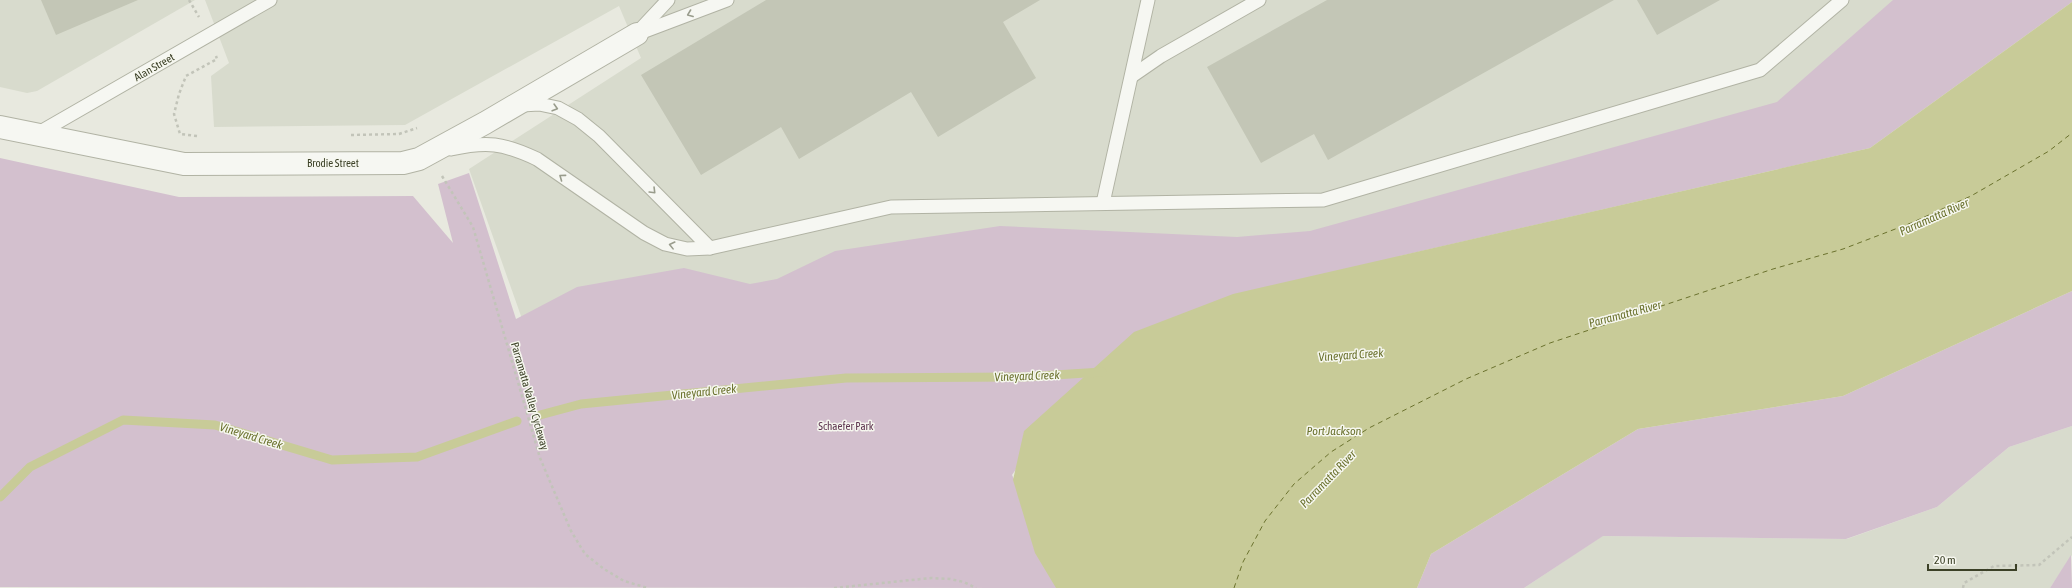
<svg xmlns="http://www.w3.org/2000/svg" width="2072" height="588" font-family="'Asap Condensed',sans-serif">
<rect width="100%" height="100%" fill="#e8e9df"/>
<!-- built -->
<g fill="#d8dbcd">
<polygon points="0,0 195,0 37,91 27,93 0,87"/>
<polygon points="205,0 1902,0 1781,104 1387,226 527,333 469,169 641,58 619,6 405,125 214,127 211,76 229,63"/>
<polygon points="2072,426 2072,555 2050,588 1524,588 1602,536 1847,539 1937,507 2009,447"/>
</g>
<!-- green -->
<g fill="#d3c0ce">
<polygon points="1893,0 2072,0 2072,2 1870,148 1400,256 1066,396 1012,475 1069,588 0,587 0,158 179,197 413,196 453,243 438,184 469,173 516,319 577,287 684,268 750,284 777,279 835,251 1000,226 1237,237 1310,231 1777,102"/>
<polygon points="2072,291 2072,426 2009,447 1937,507 1846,539 1603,536 1524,588 1417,588 1431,554 1638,429 1843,396"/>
<polygon points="2071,555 2072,588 2050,588"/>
</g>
<!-- water -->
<polygon fill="#c8cb98" points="2072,2 2072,291 1843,396 1638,429 1431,554 1417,588 1056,588 1035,553 1013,480 1024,431 1134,332 1233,294 1870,148"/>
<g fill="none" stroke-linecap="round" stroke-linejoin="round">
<!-- stream -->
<g stroke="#c8cb98" stroke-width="9">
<polyline points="540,415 581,404 846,378 1023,377 1102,372"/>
<polyline points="0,497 30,467 123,420 215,425 332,460 417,457 517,421"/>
</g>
<!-- ferry -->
<polyline stroke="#6b722e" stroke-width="1" stroke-dasharray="5 4" stroke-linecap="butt" points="1234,588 1243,562 1265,521 1294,484 1331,452 1369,428 1466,379 1550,343 1773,269 1843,249 1911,223 1971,196 2049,151 2072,133"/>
</g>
<!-- building -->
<g fill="#c3c6b6">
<polygon points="41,0 138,0 56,35"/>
<polygon points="766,0 1040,0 1003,22 1036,78 938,137 911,92 799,159 781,127 701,175 641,75"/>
<polygon points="1327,0 1614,0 1328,160 1314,134 1261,163 1207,67"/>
<polygon points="1637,0 1720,0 1657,35"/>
</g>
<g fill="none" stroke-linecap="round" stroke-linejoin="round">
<defs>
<g id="lane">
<polyline points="639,31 668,0"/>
<polyline points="637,34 727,0"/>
<polyline points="1132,76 1161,56 1259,0"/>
<polyline points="522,105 539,104 558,108 578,119 599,136 710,248"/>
<polyline points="37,134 270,0"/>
<path d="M451,149C487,141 503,143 537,159L644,233L665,244L687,249L710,248L891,207L1323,200L1760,70L1842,0"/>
<polyline points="1103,203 1148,0"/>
</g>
<polyline id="street" points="0,127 184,164 403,163 419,159 485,123 637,34"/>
</defs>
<!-- lane casing -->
<use href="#lane" stroke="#b1b3a4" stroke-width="15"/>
<!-- street casing -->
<use href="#street" stroke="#b1b3a4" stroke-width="24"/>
<!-- path -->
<g stroke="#c2c4b9" stroke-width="2.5" stroke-dasharray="3 3" stroke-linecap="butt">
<polyline points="189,0 199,17"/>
<polyline points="351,135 399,134 417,128"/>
<polyline points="197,136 180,134 174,114 179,94 186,76 217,59 216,56"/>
<polyline points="442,176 473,227 540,458 571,531 585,554 604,569 624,581 648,588"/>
<polyline points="834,588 931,578 950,579 964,582 976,588"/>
<polyline points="1963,588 1964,583 1994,566 2039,565 2072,537"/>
</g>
<!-- lane -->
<use href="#lane" stroke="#f6f7f2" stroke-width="13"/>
<!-- street -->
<use href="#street" stroke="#f6f7f2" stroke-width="22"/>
</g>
<!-- one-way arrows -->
<defs><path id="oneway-chevron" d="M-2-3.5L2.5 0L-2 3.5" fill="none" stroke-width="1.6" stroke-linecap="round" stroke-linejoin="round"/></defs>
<g stroke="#999c8c">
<use href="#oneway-chevron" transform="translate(690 14) rotate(159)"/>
<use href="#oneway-chevron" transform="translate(555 108) rotate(16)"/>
<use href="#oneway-chevron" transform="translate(562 177) rotate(-144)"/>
<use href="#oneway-chevron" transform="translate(653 191) rotate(45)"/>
<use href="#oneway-chevron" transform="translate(672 245) rotate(-166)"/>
</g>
<g text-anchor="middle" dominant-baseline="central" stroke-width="3" stroke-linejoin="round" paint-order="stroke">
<!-- street labels -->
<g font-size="11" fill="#3c4127" stroke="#f6f7ef">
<text transform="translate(154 67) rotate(-30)">Alan Street</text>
<text x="333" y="163">Brodie Street</text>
<text transform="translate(530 396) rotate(74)">Parramatta Valley Cycleway</text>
</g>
<!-- park labels -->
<g font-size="11" fill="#5d344f" stroke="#f6f7ef">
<text x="846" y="426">Schaefer Park</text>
</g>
<!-- water labels -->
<g font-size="12" font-style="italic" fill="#6b722e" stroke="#f6f7ef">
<text transform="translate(1934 217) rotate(-24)">Parramatta River</text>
<text transform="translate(1625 314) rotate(-15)">Parramatta River</text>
<text transform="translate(1351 355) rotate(-4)">Vineyard Creek</text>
<text transform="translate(1027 376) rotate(-2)">Vineyard Creek</text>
<text transform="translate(704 392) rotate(-6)">Vineyard Creek</text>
<text x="1334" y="431">Port Jackson</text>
<text transform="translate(251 436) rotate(17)">Vineyard Creek</text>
<text transform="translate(1328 479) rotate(-46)">Parramatta River</text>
</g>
</g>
<!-- scale -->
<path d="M1928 564v6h88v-6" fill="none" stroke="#3c4127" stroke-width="2"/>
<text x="1934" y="564" font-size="12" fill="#3c4127" stroke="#f6f7ef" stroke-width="3" paint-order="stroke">20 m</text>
</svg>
